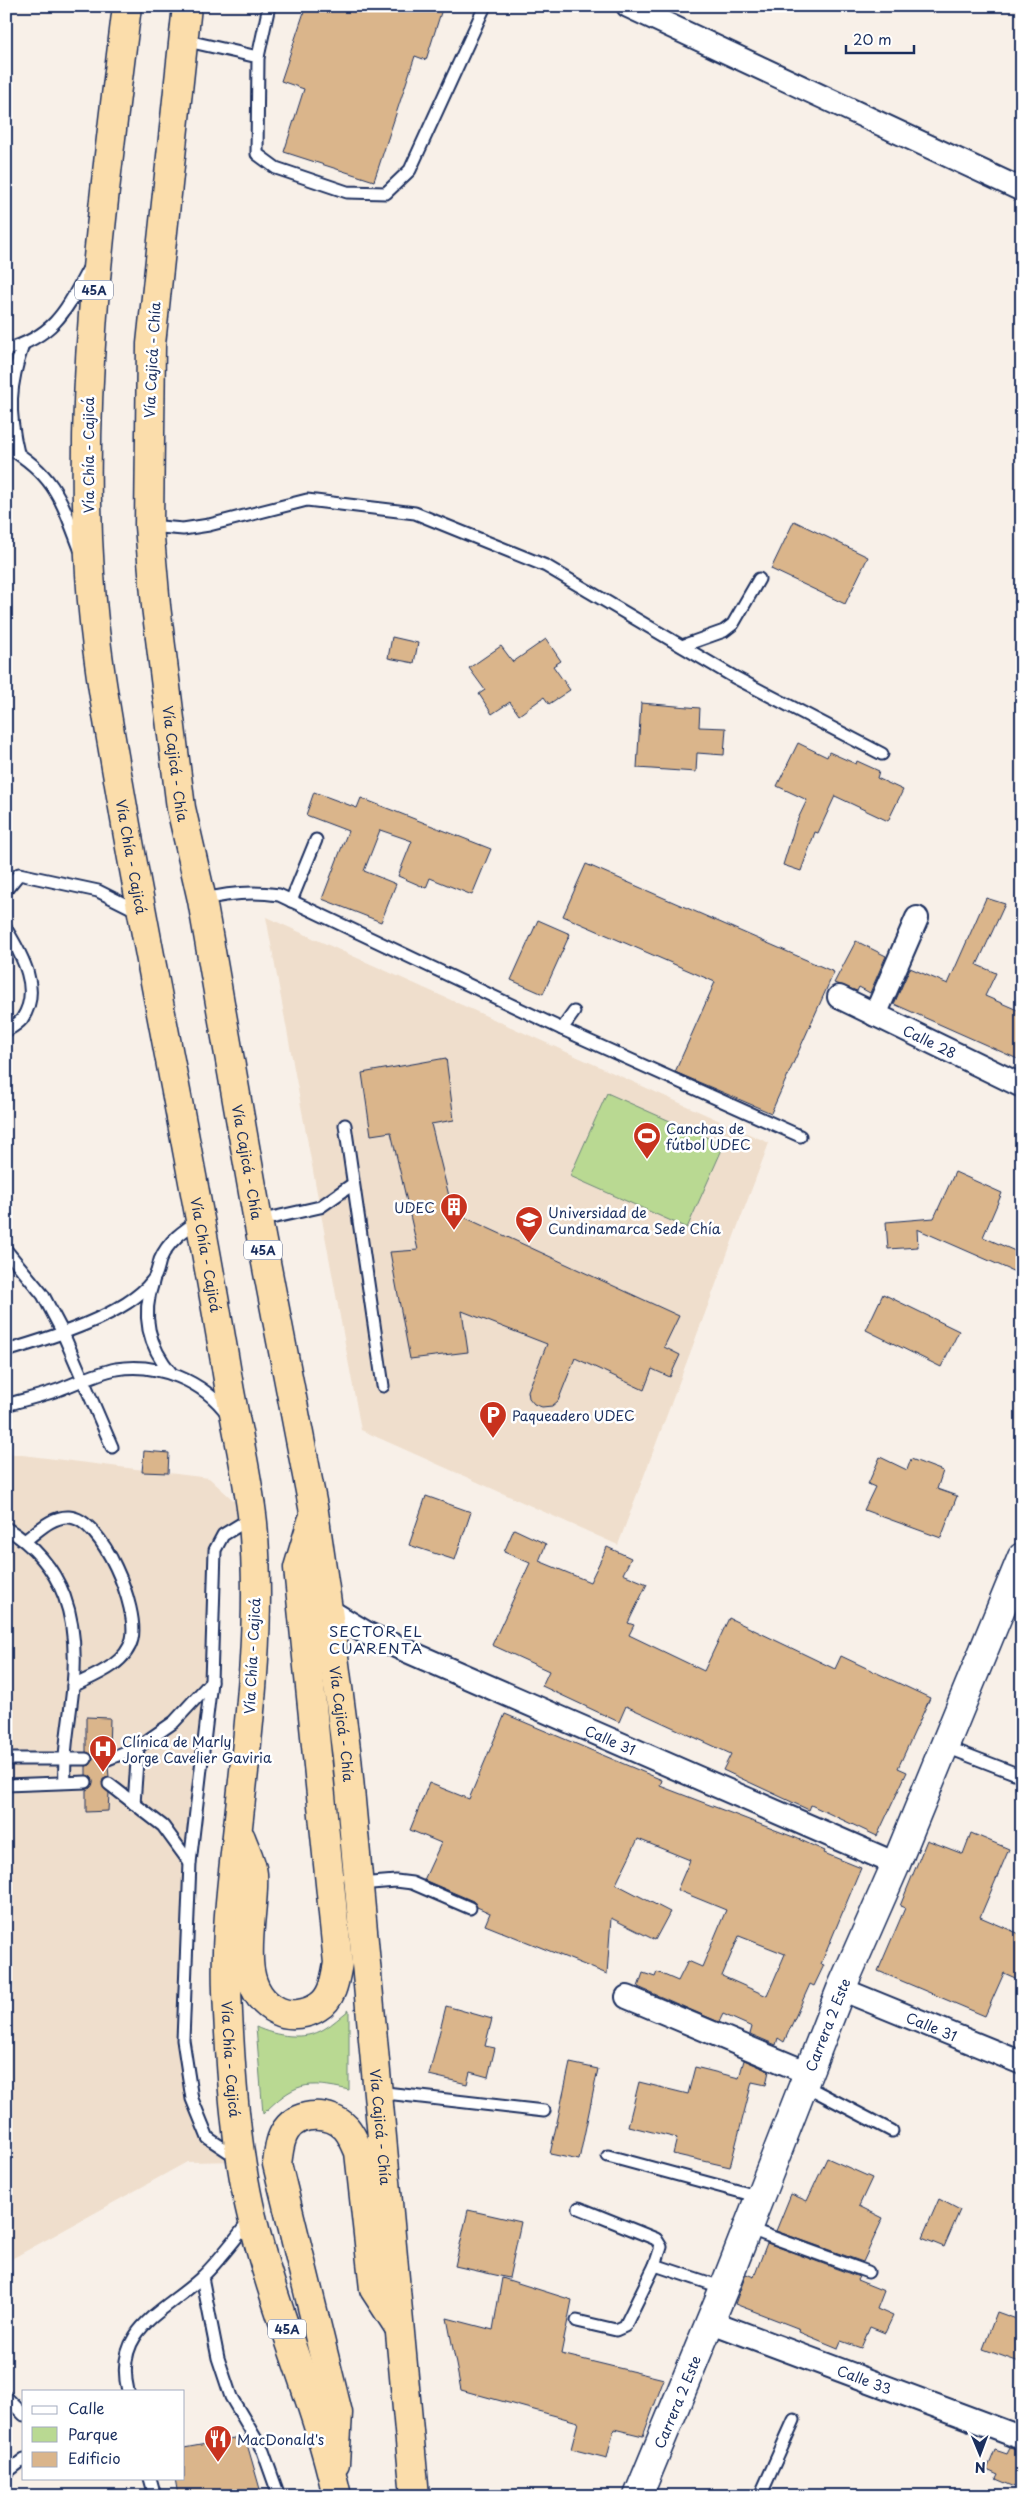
<svg xmlns="http://www.w3.org/2000/svg" width="1028" height="2502" font-family="'Playpen Sans',sans-serif">
<rect width="100%" height="100%" fill="#f8f0e8"/>
<filter id="ink" filterUnits="userSpaceOnUse"><feTurbulence type="fractalNoise" baseFrequency=".02" numOctaves="2"/><feDisplacementMap in="SourceGraphic" scale="10" xChannelSelector="R" yChannelSelector="G"/><feConvolveMatrix kernelMatrix="1 2 1 2 8 2 1 2 1" color-interpolation-filters="sRGB"/></filter>
<g filter="url(#ink)">
<!-- built -->
<g fill="#efdecc">
<polygon points="266,917 769,1143 618,1545 361,1430"/>
<polygon points="6,1453 209,1478 252,1517 223,1535 215,1550 211,1682 190,1863 183,2040 192,2099 208,2138 242,2161 187,2162 6,2262"/>
</g>
<!-- green -->
<g fill="#b9d992" stroke="#6a8478">
<polygon points="607,1093 724,1145 687,1228 570,1176"/>
<path d="M349,2010V2090C306,2080 294,2083 263,2114L256,2027C275,2036 305,2041 324,2029C333,2024 341,2016 349,2010Z"/>
</g>
<!-- building -->
<g fill="#dab58b" stroke="#1b2f5e" fill-rule="evenodd">
<polygon points="306,6 443,6 426,60 415,56 374,181 284,152 304,89 281,81"/>
<polygon points="794,521 868,557 845,604 771,569"/>
<polygon points="392,637 418,643 414,663 388,658"/>
<polygon points="546,639 561,661 553,666 570,690 549,704 544,697 519,715 510,702 492,714 479,694 485,690 469,668 501,646 513,662"/>
<polygon points="641,703 700,708 699,727 726,728 724,755 697,753 696,772 637,768"/>
<polygon points="798,743 827,757 829,752 856,764 857,761 879,771 877,778 903,790 888,821 835,796 818,833 815,832 801,871 783,865 796,823 807,800 777,786"/>
<polygon points="314,792 357,808 361,798 491,849 472,895 430,878 426,888 398,876 412,841 380,830 364,871 396,884 381,922 322,899 348,831 306,815"/>
<polygon points="586,864 834,972 771,1113 675,1072 715,982 563,916"/>
<polygon points="986,898 1005,904 977,965 996,973 985,996 1022,1012 1022,1061 894,1004 910,968 948,984"/>
<polygon points="538,920 570,934 543,994 511,980"/>
<polygon points="856,941 886,956 870,993 859,987 857,991 834,983"/>
<polygon points="446,1058 454,1120 431,1124 453,1212 679,1316 664,1347 680,1355 670,1377 652,1369 644,1390 575,1358 558,1401 552,1406 542,1407 534,1404 529,1398 528,1391 547,1344 462,1311 468,1352 410,1359 390,1252 418,1250 391,1132 371,1135 362,1073"/>
<polygon points="955,1172 1002,1193 983,1237 1022,1254 1015,1272 917,1229 918,1247 888,1249 886,1222 934,1218"/>
<polygon points="883,1294 959,1331 941,1367 866,1330"/>
<polygon points="144,1451 169,1453 168,1473 142,1472"/>
<polygon points="880,1457 907,1470 911,1459 943,1471 937,1489 957,1496 941,1538 864,1510 875,1487 868,1484"/>
<polygon points="426,1496 471,1512 455,1560 409,1545"/>
<polygon points="514,1529 546,1544 539,1561 590,1582 607,1547 631,1558 623,1574 647,1584 628,1623 634,1625 629,1635 704,1671 729,1618 835,1669 841,1656 930,1698 898,1768 907,1772 877,1836 811,1805 809,1810 723,1770 731,1754 626,1706 619,1722 542,1686 549,1671 492,1645 530,1563 504,1552"/>
<path d="M505,1714L662,1780L660,1786L796,1838L825,1851L824,1853L861,1868L821,1964L824,1965L814,1986L810,1984L784,2042L778,2038L776,2045L750,2034L752,2027L723,2014L719,2022L638,1987L643,1973L655,1977L657,1972L678,1981L688,1961L702,1967L726,1910L677,1890L690,1860L638,1839L616,1884L670,1912L655,1940L611,1918L607,1974L485,1925L490,1913L477,1907L473,1901L424,1880L441,1843L410,1830L429,1783L469,1799ZM739,1936L785,1954L767,1996L722,1976Z"/>
<polygon points="86,1717 110,1718 109,1751 102,1754 101,1758 103,1765 108,1766 109,1777 103,1779 102,1783 109,1793 108,1811 86,1812 86,1790 90,1788 93,1782 92,1778 86,1775 86,1766 90,1765 93,1759 92,1755 86,1752"/>
<polygon points="971,1833 1009,1849 980,1917 1022,1935 1022,1981 1004,1973 985,2016 878,1971 905,1908 900,1906 927,1840 963,1854"/>
<polygon points="446,2006 492,2019 485,2046 495,2048 488,2077 470,2072 467,2084 429,2075"/>
<polygon points="744,2060 769,2071 766,2085 752,2082 730,2167 673,2154 677,2138 628,2126 639,2082 688,2094 695,2067 739,2078"/>
<polygon points="570,2063 598,2069 579,2160 550,2154"/>
<polygon points="827,2158 872,2178 859,2206 883,2218 863,2262 776,2231 791,2194 807,2201"/>
<polygon points="939,2199 960,2210 944,2247 922,2238"/>
<polygon points="468,2210 521,2222 509,2278 455,2266"/>
<polygon points="767,2243 859,2277 857,2280 884,2291 877,2309 893,2316 885,2333 870,2327 861,2348 841,2341 838,2348 799,2332 800,2329 735,2304 746,2274 754,2277"/>
<polygon points="502,2278 572,2300 561,2354 664,2379 643,2436 614,2429 607,2458 571,2449 578,2422 461,2390 447,2318 493,2330"/>
<polygon points="997,2312 1022,2321 1022,2363 983,2349"/>
<polygon points="245,2437 262,2496 178,2496 175,2478 184,2478 184,2448"/>
<polygon points="1010,2448 1022,2451 1022,2490 996,2479 998,2475 987,2470 995,2450 1007,2454"/>
</g>
<g fill="none" stroke-linecap="round" stroke-linejoin="round">
<defs>
<g id="lane">
<polyline points="183,40 258,57 257,154 276,168 347,192 386,193 410,170 485,6"/>
<polyline points="258,57 269,6"/>
<path d="M6,350C56,335 66,310 89,268"/>
<path d="M6,446C55,475 61,499 80,549"/>
<path d="M18,453C8,412 9,385 23,345"/>
<polyline points="149,526 183,529 209,525 307,500 415,513 546,566 734,677 882,754"/>
<polyline points="682,646 724,631 733,624 759,579"/>
<polyline points="6,890 19,874 98,891 140,912"/>
<path d="M202,900C228,893 252,891 279,895L562,1029L800,1136"/>
<polyline points="291,901 316,840"/>
<path d="M6,929C22,955 42,990 22,1019C18,1024 11,1028 6,1031"/>
<polyline points="562,1029 574,1012"/>
<polyline points="345,1125 383,1386"/>
<polyline points="258,1221 320,1207 353,1184"/>
<polyline points="6,1250 43,1295 62,1331 112,1447"/>
<path d="M153,1282C141,1316 149,1347 172,1374"/>
<path d="M6,1351C47,1339 127,1315 152,1281C157,1276 158,1267 160,1260C168,1241 184,1230 200,1220"/>
<path d="M6,1405C23,1400 41,1396 58,1390C77,1383 96,1373 116,1369C157,1362 204,1381 228,1415"/>
<path d="M6,1528C66,1565 79,1620 73,1687C70,1719 63,1750 65,1782"/>
<path d="M26,1540C38,1531 52,1516 69,1517C103,1519 139,1609 132,1639C126,1665 93,1676 73,1686"/>
<polyline points="944,1746 1022,1776"/>
<polyline points="6,1759 86,1759"/>
<polyline points="108,1759 138,1747 174,1722 211,1682"/>
<polyline points="109,1784 163,1826 190,1863"/>
<polyline points="6,1785 86,1782"/>
<polyline points="134,1804 138,1747"/>
<polyline points="359,1884 396,1881 412,1883 470,1908"/>
<polyline points="804,2085 892,2131"/>
<polyline points="377,2092 544,2111"/>
<polyline points="608,2156 760,2197"/>
<polyline points="238,2158 208,2138 192,2099 183,2040 190,1863 211,1682 215,1550 223,1535 251,1518"/>
<polyline points="579,2208 656,2239 661,2247 655,2265 724,2288"/>
<polyline points="747,2228 868,2272"/>
<polyline points="202,2277 218,2358 231,2397 263,2451 279,2496"/>
<polyline points="577,2321 616,2330 625,2326 655,2265"/>
<path d="M128,2391C113,2329 163,2313 201,2278C219,2261 235,2239 251,2219"/>
<polyline points="6,2397 24,2415"/>
<polyline points="6,2473 24,2459"/>
<polyline points="150,2478 155,2496"/>
<polyline points="760,2496 794,2420"/>
</g>
<g id="street">
<polyline points="628,6 1022,190"/>
<path id="s1" d="M839,997L1022,1086"/>
<polyline points="875,1015 917,918"/>
<path id="s2" d="M328,1610L368,1634L896,1864"/>
<path id="s3" d="M841,1989L1022,2063"/>
<polyline points="627,1997 808,2073"/>
<path id="s4" d="M709,2321L1022,2438"/>
</g>
<g id="secondary">
<path id="s5" d="M638,2496L724,2288L841,1989L896,1864L1022,1557"/>
</g>
<g id="highway">
<path id="s6" d="M127,6C104,195 77,384 90,574C95,659 112,742 126,825C159,1012 199,1198 229,1386C237,1431 248,1477 253,1523C262,1624 249,1726 238,1826C232,1881 225,1935 227,1991C230,2062 235,2148 252,2217C274,2311 316,2401 337,2496"/>
<path id="s7" d="M187,6L151,344L149,526L156,606L181,808L202,900L258,1221L314,1512L328,1610L347,1757L415,2496"/>
<path d="M241,1838C245,1849 252,1862 253,1874C256,1917 230,1989 278,2011C290,2017 308,2014 318,2007C333,1998 335,1979 338,1963L298,1568L312,1521"/>
<path d="M335,2463L338,2413L277,2164C279,2152 279,2140 286,2130C299,2111 331,2112 346,2128C352,2135 355,2143 359,2152L374,2289L398,2326"/>
</g>
</defs>
<!-- lane casing -->
<use href="#lane" stroke="#1b2f5e" stroke-width="15"/>
<!-- street casing -->
<use href="#street" stroke="#1b2f5e" stroke-width="26"/>
<!-- secondary casing -->
<use href="#secondary" stroke="#1b2f5e" stroke-width="31"/>
<!-- highway casing -->
<use href="#highway" stroke="#1b2f5e" stroke-width="31"/>
<!-- lane -->
<use href="#lane" stroke="#fff" stroke-width="11"/>
<!-- street -->
<use href="#street" stroke="#fff" stroke-width="22"/>
<!-- secondary -->
<use href="#secondary" stroke="#fff" stroke-width="28"/>
<!-- highway -->
<use href="#highway" stroke="#fbddab" stroke-width="28"/>
</g>
</g>
<!-- icons -->
<defs>
<symbol id="stadium-pin" viewBox="-11 -11 22 30"><path d="M0 17L-7.5 6A9.5 9.5 0 1 1 7.5 6Z" fill="#c8321e" stroke="#fff"/><path d="M0-5a6.5 5 0 1 0 0 10a6.5 5 0 1 0 0-10ZM-3.5-1.8h7v3.6h-7Z" fill="#fff"/></symbol>
<symbol id="building-pin" viewBox="-11 -11 22 30"><path d="M0 17L-7.5 6A9.5 9.5 0 1 1 7.5 6Z" fill="#c8321e" stroke="#fff"/><path d="M-4-6H4V6H1V3H-1V6H-4ZM-2.5-4.3h1.7v1.8h-1.7ZM.8-4.3h1.7v1.8H.8ZM-2.5-1h1.7V.8h-1.7ZM.8-1h1.7V.8H.8Z" fill="#fff"/></symbol>
<symbol id="university-pin" viewBox="-11 -11 22 30"><path d="M0 17L-7.5 6A9.5 9.5 0 1 1 7.5 6Z" fill="#c8321e" stroke="#fff"/><path d="M0-5L7-2L0 1L-7-2ZM-4 1L0 2.5L4 1V4Q0 6-4 4Z" fill="#fff"/></symbol>
<symbol id="parking-pin" viewBox="-11 -11 22 30"><path d="M0 17L-7.5 6A9.5 9.5 0 1 1 7.5 6Z" fill="#c8321e" stroke="#fff"/><path d="M-3.5-5.5H1a3.5 3.5 0 0 1 0 7H-1V5.5H-3.5ZM-1-3.4V-.6H.8a1.4 1.4 0 0 0 0-2.8Z" fill="#fff"/></symbol>
<symbol id="hospital-pin" viewBox="-11 -11 22 30"><path d="M0 17L-7.5 6A9.5 9.5 0 1 1 7.5 6Z" fill="#c8321e" stroke="#fff"/><path d="M-5-5h3v3.5h4V-5h3V5h-3V1.5h-4V5h-3Z" fill="#fff"/></symbol>
<symbol id="restaurant-pin" viewBox="-11 -11 22 30"><path d="M0 17L-7.5 6A9.5 9.5 0 1 1 7.5 6Z" fill="#c8321e" stroke="#fff"/><path d="M-5-6h1v4h1v-4h1v4h1v-4h1v5L-1.5 .5V6h-2V.5L-5-1ZM5-6V6H3V1.5H1.5Q1.5-4 5-6Z" fill="#fff"/></symbol>
</defs>
<g fill-rule="evenodd">
<use href="#stadium-pin" x="631" y="1120" width="32" height="43"/>
<use href="#building-pin" x="438" y="1191" width="32" height="43"/>
<use href="#university-pin" x="513" y="1204" width="32" height="43"/>
<use href="#parking-pin" x="477" y="1399" width="32" height="43"/>
<use href="#hospital-pin" x="87" y="1733" width="32" height="43"/>
<use href="#restaurant-pin" x="202" y="2423" width="32" height="43"/>
</g>
<g text-anchor="middle" dominant-baseline="central" stroke-width="5" stroke-linejoin="round" paint-order="stroke">
<!-- shield labels -->
<g fill="#fff" stroke="#5f6d8e" stroke-width="1">
<rect x="75" y="280.5" width="38" height="19" rx="4"/>
<rect x="244" y="1240.5" width="38" height="19" rx="4"/>
<rect x="268" y="2319.5" width="38" height="19" rx="4"/>
</g>
<g font-size="12" font-weight="bold" fill="#1b2f5e">
<text x="94" y="290">45A</text>
<text x="263" y="1250">45A</text>
<text x="287" y="2329">45A</text>
</g>
<!-- street labels -->
<g font-size="14" fill="#1b2f5e" stroke="#fff">
<text transform="translate(152 360) rotate(-87)">Vía Cajicá - Chía</text>
<text transform="translate(88 455) rotate(-90)">Vía Chía - Cajicá</text>
<text stroke="none"><textPath href="#s7" startOffset="761">Vía Cajicá - Chía</textPath></text>
<text stroke="none"><textPath href="#s6" startOffset="856">Vía Chía - Cajicá</textPath></text>
<text stroke="none"><textPath href="#s1" startOffset="101">Calle 28</textPath></text>
<text stroke="none"><textPath href="#s7" startOffset="1166">Vía Cajicá - Chía</textPath></text>
<text stroke="none"><textPath href="#s6" startOffset="1261">Vía Chía - Cajicá</textPath></text>
<text transform="translate(252 1656) rotate(-87)">Vía Chía - Cajicá</text>
<text stroke="none"><textPath href="#s7" startOffset="1736">Vía Cajicá - Chía</textPath></text>
<text stroke="none"><textPath href="#s2" startOffset="311">Calle 31</textPath></text>
<text stroke="none"><textPath href="#s5" startOffset="508">Carrera 2 Este</textPath></text>
<text stroke="none"><textPath href="#s3" startOffset="98">Calle 31</textPath></text>
<text stroke="none"><textPath href="#s6" startOffset="2071">Vía Chía - Cajicá</textPath></text>
<text stroke="none"><textPath href="#s7" startOffset="2141">Vía Cajicá - Chía</textPath></text>
<text stroke="none"><textPath href="#s4" startOffset="166">Calle 33</textPath></text>
<text stroke="none"><textPath href="#s5" startOffset="102">Carrera 2 Este</textPath></text>
</g>
<!-- poi labels -->
<g font-size="14" fill="#1b2f5e" stroke="#fff" text-anchor="start">
<text x="666" y="1128">Canchas de<tspan x="666" dy="16">fútbol UDEC</tspan></text>
<text x="435" y="1207" text-anchor="end">UDEC</text>
<text x="548" y="1212">Universidad de<tspan x="548" dy="16">Cundinamarca Sede Chía</tspan></text>
<text x="512" y="1415">Paqueadero UDEC</text>
<text x="122" y="1741">Clínica de Marly<tspan x="122" dy="16">Jorge Cavelier Gaviria</tspan></text>
<text x="237" y="2439">MacDonald's</text>
</g>
<!-- neighbourhood labels -->
<g font-size="15" letter-spacing="1" fill="#1b2f5e" stroke="#fff">
<text x="376" y="1630">SECTOR EL<tspan x="376" dy="17">CUARENTA</tspan></text>
</g>
</g>
<!-- margin -->
<rect width="1028" height="2502" fill="none" stroke="#fff" stroke-width="25"/>
<rect x="12" y="12" width="1003" height="2477" fill="none" stroke="#1b2f5e" stroke-width="2" filter="url(#ink)"/>
<!-- legend -->
<rect x="22" y="2390" width="162" height="90" fill="#ffffff" stroke="#a4acbf"/>
<rect x="32" y="2406" width="25" height="8" fill="#ffffff" stroke="#a4acbf"/>
<text x="68" y="2414" font-size="15" fill="#1b2f5e">Calle</text>
<rect x="32" y="2427" width="25" height="15" fill="#b9d992" stroke="#a4acbf"/>
<text x="68" y="2440" font-size="15" fill="#1b2f5e">Parque</text>
<rect x="32" y="2452" width="25" height="15" fill="#dab58b" stroke="#a4acbf"/>
<text x="68" y="2464" font-size="15" fill="#1b2f5e">Edificio</text>
<!-- north arrow -->
<g transform="translate(980 2454) rotate(179)" stroke="#ffffff" stroke-width="4" paint-order="stroke">
<path d="M0-4L9 19L0 12L-9 19Z" fill="#1b2f5e"/>
<text y="-8" font-size="14" font-weight="bold" text-anchor="middle" fill="#1b2f5e">N</text>
</g>
<!-- scale -->
<path d="M846 45v8h68v-8" fill="none" stroke="#1b2f5e" stroke-width="2.5"/>
<text x="853" y="45" font-size="15" fill="#1b2f5e" stroke="#ffffff" stroke-width="4" paint-order="stroke">20 m</text>
</svg>
